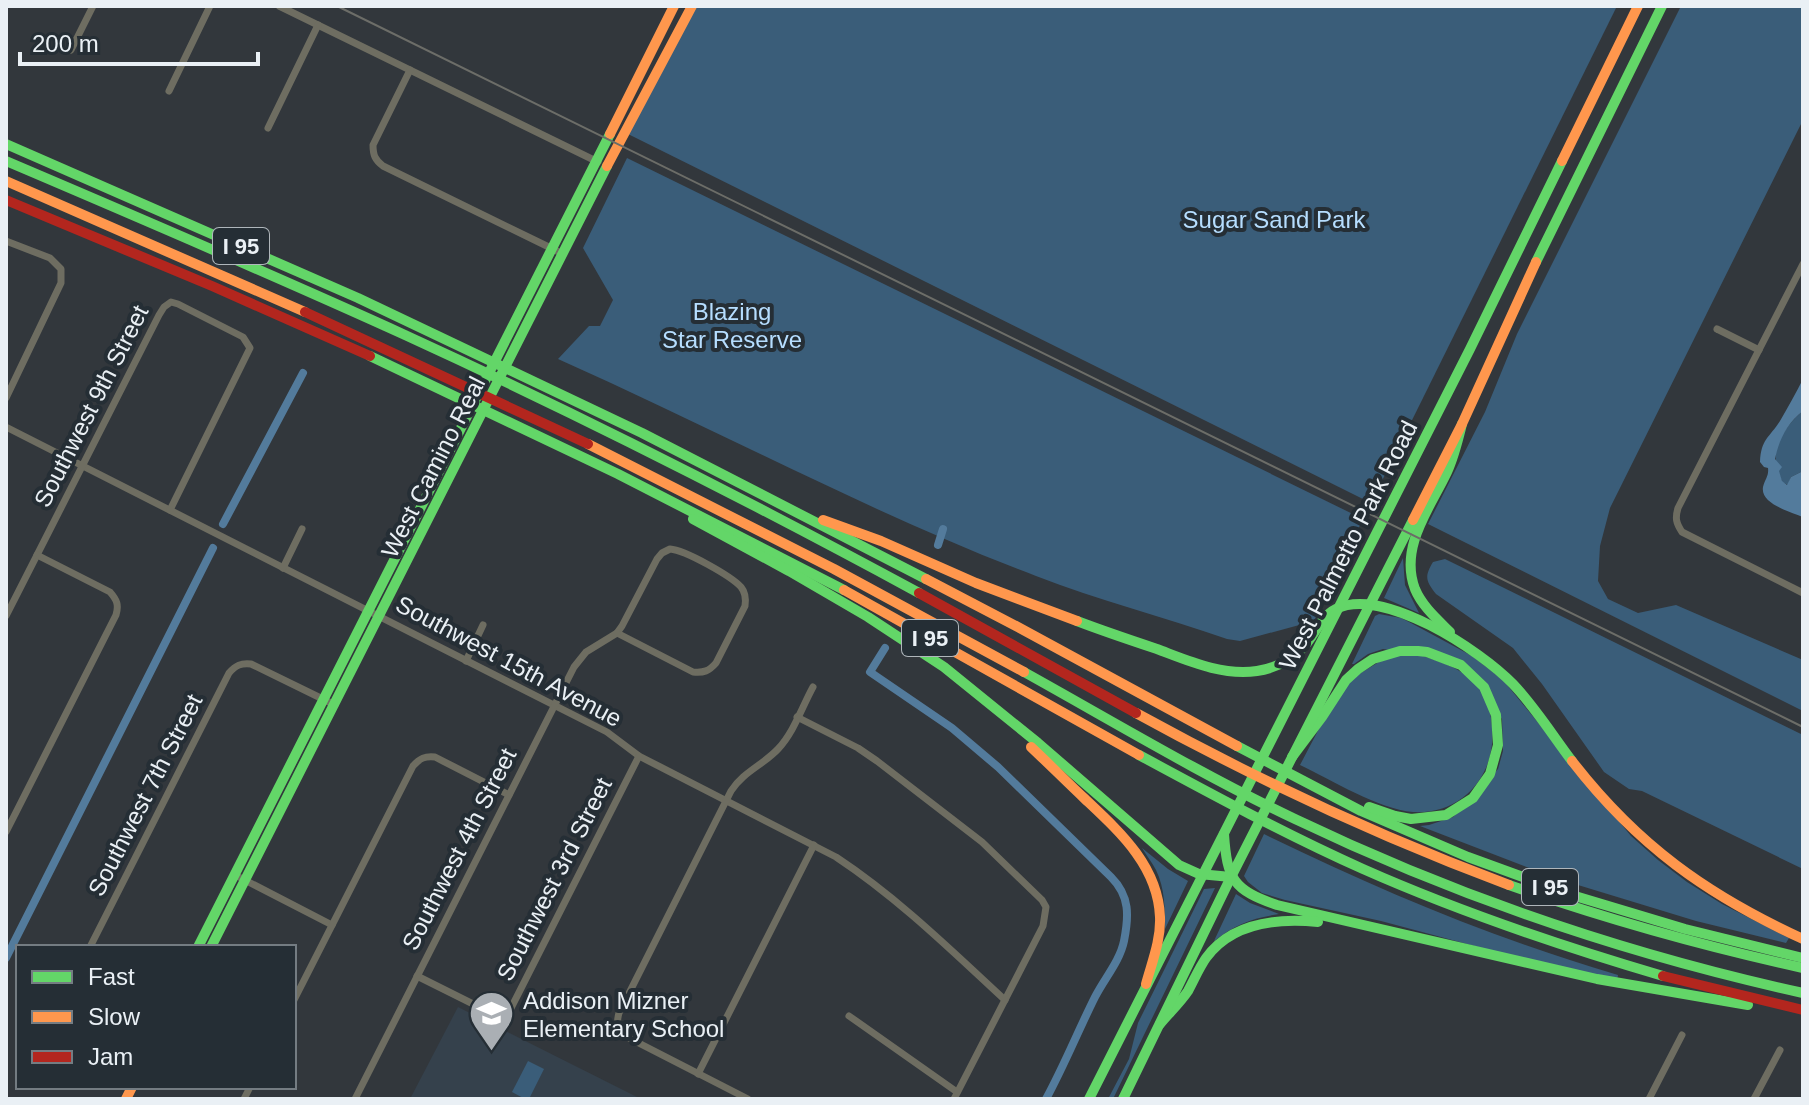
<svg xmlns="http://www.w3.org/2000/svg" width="1809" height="1105" font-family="Arial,sans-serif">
<rect width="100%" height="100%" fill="#32373c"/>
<!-- built -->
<polygon fill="#35414c" points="458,1007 641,1099 410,1099"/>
<!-- green -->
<g fill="#3a5d79">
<polygon points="694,6 1617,6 1371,503 628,134"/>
<polygon points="1681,6 1803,6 1803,120 1610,508 1600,546 1598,581 1608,599 1638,613 1676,605 1803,660 1803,711 1428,524 1485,412 1517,334"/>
<path d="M627,158L1363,519L1314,621L1240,641L1227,639C1164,617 1098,600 1036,576C872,514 718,430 558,359L589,326H600L613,300L583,248Z"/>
<path d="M1803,411V471L1791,477L1788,485L1782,482C1780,475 1777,469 1776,462C1773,443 1789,422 1803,411Z"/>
<polygon points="1403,558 1405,585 1419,613 1384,598"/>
<path d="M1445,559L1803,735V869L1642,791L1629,789L1604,772L1542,684L1513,648L1436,594C1426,581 1424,577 1433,562Z"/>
<polygon points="1379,614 1401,618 1411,623 1472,656 1503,680 1631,836 1658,860 1687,882 1722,904 1789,938 1786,943 1696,921 1555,878 1420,826 1429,825 1453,817 1498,769 1503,751 1502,719 1463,661 1383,649 1368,654 1354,664 1352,664 1375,616"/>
<path d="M1420,655C1443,663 1461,667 1478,687C1487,698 1491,712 1492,726C1497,774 1463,815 1413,812C1378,809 1332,780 1300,765L1332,704L1354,677L1389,656Z"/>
<path d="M1264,834C1379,890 1495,939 1618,975L1617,981L1497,952L1381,921L1285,900L1262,893L1248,882L1244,876Z"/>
<path d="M1142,848L1168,869L1188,881L1165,929C1165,910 1165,888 1156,870C1152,862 1146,855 1142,848Z"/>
<polygon points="1215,888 1113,1099 1108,1099 1129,1059 1138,1023 1204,889"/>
<path d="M1236,894L1250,903L1279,914C1252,918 1236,924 1214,941Z"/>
<polygon points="528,1061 544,1069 529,1099 525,1099 512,1092"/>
</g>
<!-- water -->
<path fill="#537b9c" d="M1803,379V411C1787,423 1779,440 1775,459L1782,467L1779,471L1782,481L1787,485L1791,477L1803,471V517C1791,512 1760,504 1763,487C1765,479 1769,476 1768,468L1764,467L1760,462C1761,439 1769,438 1780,421C1788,407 1796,393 1803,379Z"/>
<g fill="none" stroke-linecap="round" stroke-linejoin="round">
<!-- canal -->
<g stroke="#537b9c" stroke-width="8">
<polyline points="223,524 303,373"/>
<polyline points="938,545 943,529"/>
<path d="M885,648L870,672L952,728L998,767L1111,877C1130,896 1129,916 1124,941C1120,961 1104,979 1095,997C1078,1031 1064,1066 1046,1099"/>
<polyline points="6,958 213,548"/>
</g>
<!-- street -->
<g stroke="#6e6d61" stroke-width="7">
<polyline points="279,6 598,162"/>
<polyline points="71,50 93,6"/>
<path d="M410,70L373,145C373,155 375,160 383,166L557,251"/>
<polyline points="169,91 210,6"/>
<polyline points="268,128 318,25"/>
<polyline points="6,241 50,258 61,269 61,283 6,398"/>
<path d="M1803,264L1678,508C1675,518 1676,523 1682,532L1803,593"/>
<polyline points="1717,329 1759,350"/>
<path d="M6,427L607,732L639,756L836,857C898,898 951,950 1005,1000"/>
<path d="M670,549C685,550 731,576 741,587C746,593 746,599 745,606L716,663C709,671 704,673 693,672L617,633L622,626L657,559L662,553Z"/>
<polyline points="283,568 302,529"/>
<polyline points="6,616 159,315 164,307 171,302 178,304 243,337 250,348 170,510"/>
<polyline points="466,661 483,625"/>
<polyline points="797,717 858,748 877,761 982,842 1042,900 1046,907 1043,926 954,1099"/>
<path d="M6,832L116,615C119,605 117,600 110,592L37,555"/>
<polyline points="235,875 332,925"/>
<path d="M90,947L229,673C236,665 241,663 251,664L335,705"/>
<polyline points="417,976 505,1020 639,756"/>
<path d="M294,1000L413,766C420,758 425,756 435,757L509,795"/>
<polyline points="849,1016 957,1092"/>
<polyline points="698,1074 814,845"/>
<polyline points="244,1099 250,1087"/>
<polyline points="355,1099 574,667 586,652 617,633"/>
<path d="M748,1099L625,1036C618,1029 616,1023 619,1013L731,791C743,772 763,765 778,749C794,732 802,707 813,687"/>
<polyline points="1649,1099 1682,1035"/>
<polyline points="1754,1099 1780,1050"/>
</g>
<!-- fast -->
<g stroke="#63d668" stroke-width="10">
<polyline points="6,144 358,298 642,433 926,579"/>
<path d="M6,161C140,218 273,275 405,335C580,415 751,502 919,593"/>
<polyline points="1536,262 1662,6"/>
<polyline points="370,356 618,474 844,590"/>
<polyline points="693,519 789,571 868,617 944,667 1038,743 1179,865 1199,874 1231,877"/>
<path d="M1077,621C1103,631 1130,640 1157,649C1189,661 1222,676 1257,671C1279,668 1300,655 1312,636C1319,626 1324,615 1336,609C1383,586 1480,650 1513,684C1535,707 1553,736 1572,761"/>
<path d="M1450,632C1437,619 1422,606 1415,589C1399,547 1430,508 1447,472C1454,457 1458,440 1462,424"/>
<path d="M1024,672C1114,722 1202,775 1295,819C1460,898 1625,954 1803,993"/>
<polyline points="1237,746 1361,811 1468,857 1575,896 1685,929 1803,958"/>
<path d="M1139,755C1213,795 1287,835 1363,869C1460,912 1561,946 1663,976"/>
<polyline points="1292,757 1322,717 1346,680 1358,669 1373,659 1400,651 1418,651 1427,652 1461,665 1484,687 1496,715 1498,745 1490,774 1473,798 1446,815 1411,819 1395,816 1369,807"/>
<path d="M1224,834C1227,879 1233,890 1277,905L1597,979L1748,1005"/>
<path d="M1509,885C1606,919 1703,946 1803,968"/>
<polyline points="198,947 610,134"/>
<polyline points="211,947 607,166"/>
<path d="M1160,1024C1169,1013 1180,1003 1188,991C1194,980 1199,968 1206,958C1232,922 1277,918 1318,922"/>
<polyline points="1089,1099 1470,349 1562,161"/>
<polyline points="1123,1099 1231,877 1413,520"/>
</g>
<!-- slow -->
<g stroke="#ff974d" stroke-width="10">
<polyline points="610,134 674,6"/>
<polyline points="1562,161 1638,6"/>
<polyline points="607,166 692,6"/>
<polyline points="6,181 305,312"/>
<polyline points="588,444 834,569 1024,672"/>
<polyline points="823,520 881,541 976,583 1077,621"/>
<polyline points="1413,520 1462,424 1536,262"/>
<polyline points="926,579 1016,626 1237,746"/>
<polyline points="844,590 1139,755"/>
<path d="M1136,713C1256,779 1380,837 1509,885"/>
<path d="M1031,747C1049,764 1067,782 1085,799C1120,832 1158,866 1160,917C1161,940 1152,962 1146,984"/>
<path d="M1572,761C1637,845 1707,895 1803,939"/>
<polyline points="126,1099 132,1087"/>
</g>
<!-- jam -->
<g stroke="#b3261e" stroke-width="10">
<polyline points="6,200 212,286 370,356"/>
<polyline points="305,312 588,444"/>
<polyline points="919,593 1136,713"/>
<polyline points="1663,976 1803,1010"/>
</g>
<!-- rail -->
<polyline stroke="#6c6d68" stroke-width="2" points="337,6 1803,727"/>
</g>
<!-- icons -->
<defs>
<symbol id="school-pin" viewBox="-11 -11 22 30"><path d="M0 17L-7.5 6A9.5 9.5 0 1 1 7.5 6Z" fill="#aaafb4" stroke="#252e35"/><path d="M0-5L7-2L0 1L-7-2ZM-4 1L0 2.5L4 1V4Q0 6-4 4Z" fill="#fff"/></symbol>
</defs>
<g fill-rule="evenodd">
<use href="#school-pin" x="466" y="988" width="51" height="69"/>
</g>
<g text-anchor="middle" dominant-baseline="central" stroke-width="8" stroke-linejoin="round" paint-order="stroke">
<!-- shield labels -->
<g fill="#252e35" stroke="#afb6bb" stroke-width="2">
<rect x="213" y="228" width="56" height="36" rx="6"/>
<rect x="902" y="620" width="56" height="36" rx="6"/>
<rect x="1522" y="869" width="56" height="36" rx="6"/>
</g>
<g font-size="22" font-weight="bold" fill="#eaf0f5">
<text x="241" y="246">I 95</text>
<text x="930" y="638">I 95</text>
<text x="1550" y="887">I 95</text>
</g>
<!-- park labels -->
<g font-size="24" fill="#b6deff" stroke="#252e35">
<text x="1274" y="219">Sugar Sand Park</text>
<text x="732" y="311">Blazing<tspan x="732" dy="28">Star Reserve</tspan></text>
</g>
<!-- street labels -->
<g font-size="24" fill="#eaf0f5" stroke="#252e35">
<text transform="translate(91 406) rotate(-63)">Southwest 9th Street</text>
<text transform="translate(433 467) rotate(-63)">West Camino Real</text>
<text transform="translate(1348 545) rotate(-63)">West Palmetto Park Road</text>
<text transform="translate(509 661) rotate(28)">Southwest 15th Avenue</text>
<text transform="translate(145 795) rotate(-63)">Southwest 7th Street</text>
<text transform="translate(459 849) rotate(-63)">Southwest 4th Street</text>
<text transform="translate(554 879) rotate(-63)">Southwest 3rd Street</text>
</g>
<!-- poi labels -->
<g font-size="24" fill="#eaf0f5" stroke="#252e35" text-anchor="start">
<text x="523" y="1000">Addison Mizner<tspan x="523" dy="28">Elementary School</tspan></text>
</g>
</g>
<!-- border -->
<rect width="1809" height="1105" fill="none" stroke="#eaf0f5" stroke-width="16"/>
<!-- legend -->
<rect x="16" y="945" width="280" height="144" fill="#252e35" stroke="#747c82" stroke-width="2"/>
<rect x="32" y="971" width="40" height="12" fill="#63d668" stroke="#747c82" stroke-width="2"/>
<text x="88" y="985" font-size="24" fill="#eaf0f5">Fast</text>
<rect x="32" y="1011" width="40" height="12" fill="#ff974d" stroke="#747c82" stroke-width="2"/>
<text x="88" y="1025" font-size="24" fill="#eaf0f5">Slow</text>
<rect x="32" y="1051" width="40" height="12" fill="#b3261e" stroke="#747c82" stroke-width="2"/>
<text x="88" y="1065" font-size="24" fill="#eaf0f5">Jam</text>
<!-- scale -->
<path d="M20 52v12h238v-12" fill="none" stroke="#eaf0f5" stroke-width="4"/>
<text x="32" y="52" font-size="24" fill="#eaf0f5" stroke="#252e35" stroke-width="6" paint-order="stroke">200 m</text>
</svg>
